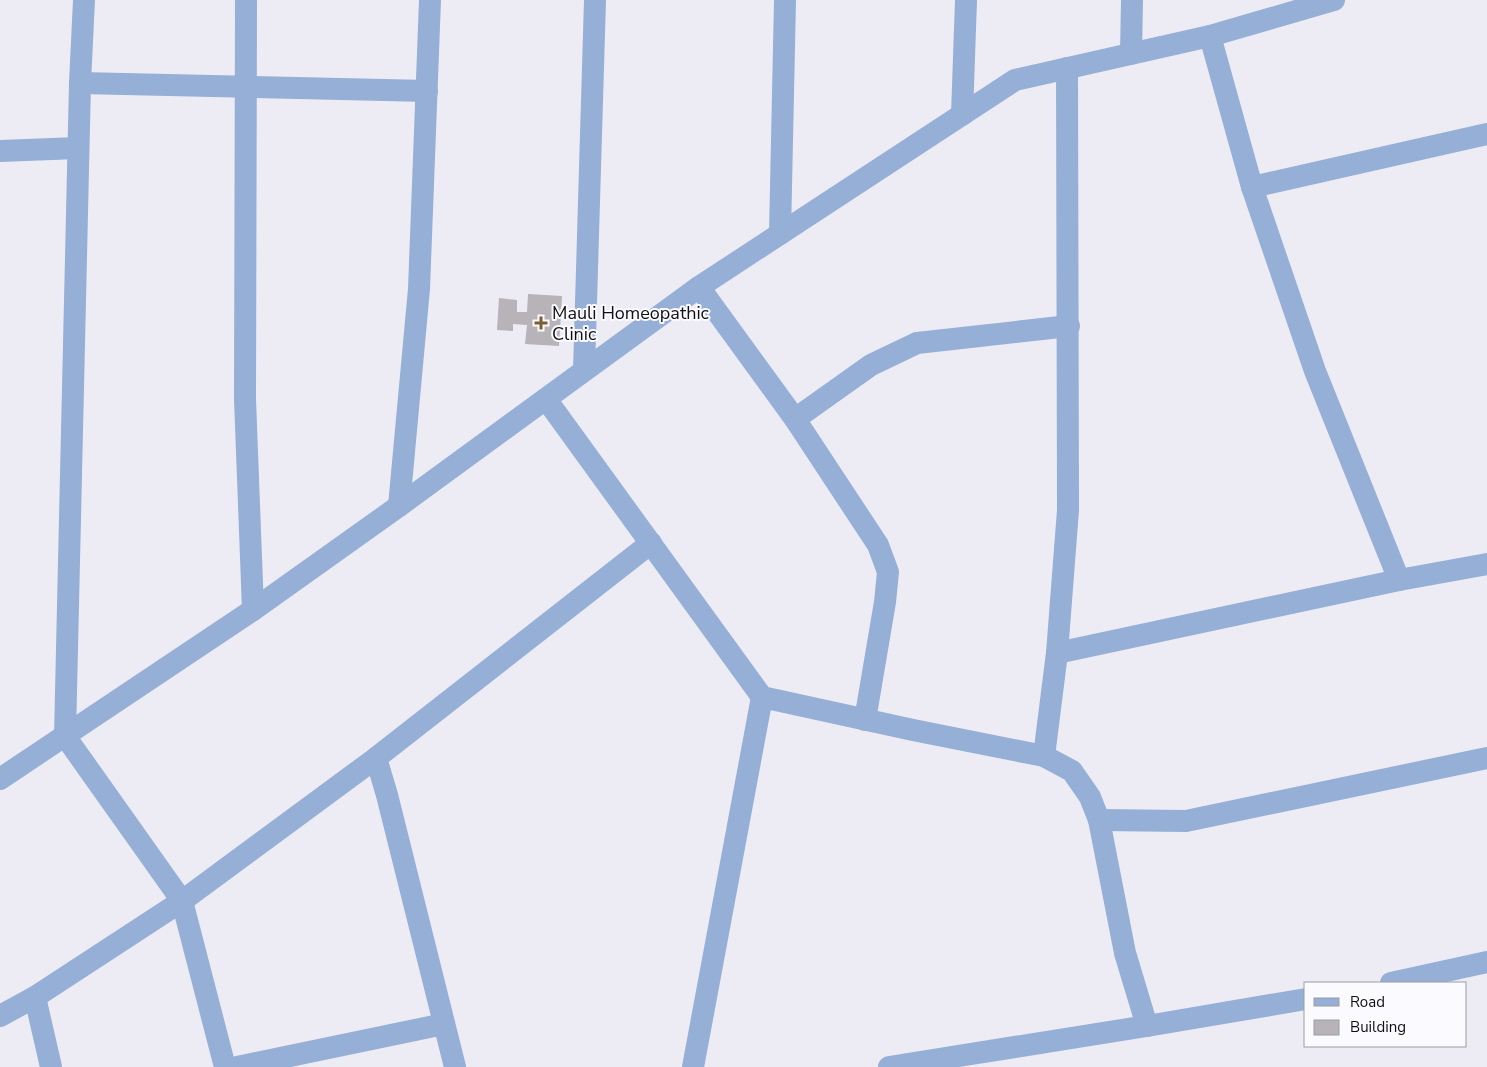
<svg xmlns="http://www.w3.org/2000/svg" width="1487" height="1067" font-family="'Nunito Sans',sans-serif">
<rect width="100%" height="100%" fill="#edecf5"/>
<!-- building -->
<polygon fill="#b8b2b9" points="528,294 562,296 559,346 525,344 527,325 513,324 513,331 497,330 499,298 517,300 517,312 527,312"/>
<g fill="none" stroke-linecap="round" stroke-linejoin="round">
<!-- minor -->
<g stroke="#96afd6" stroke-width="22">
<polyline points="84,0 80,83 65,736 182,901 225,1067"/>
<polyline points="246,0 245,399 253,610"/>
<polyline points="1210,36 1252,187 1315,371 1399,580"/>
<polyline points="1131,54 1132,0"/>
<polyline points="80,83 427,91"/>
<polyline points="962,115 966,0"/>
<polyline points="0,151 78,148"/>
<polyline points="1252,187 1487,134"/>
<polyline points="780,234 785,0"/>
<polyline points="699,287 795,419 878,545 888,572 885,602 865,720"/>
<polyline points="584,370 595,0"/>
<polyline points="546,399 762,697 913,730 1044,756 1072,771 1090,797 1099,820 1125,953 1147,1026"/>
<polyline points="795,419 871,365 917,343 1069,326"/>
<polyline points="399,506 419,289 430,0"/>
<polyline points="1057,653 1399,580 1487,564"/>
<polyline points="1044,756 1057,653 1068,510 1067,68"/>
<polyline points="376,758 387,795 455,1067"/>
<polyline points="0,779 253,610 399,506 699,287 1015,80 1210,36 1334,0"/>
<polyline points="1099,820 1186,821 1487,758"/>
<polyline points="1391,983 1487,962"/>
<polyline points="0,1016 35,997"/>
<polyline points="51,1067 35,997 182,901 376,758 651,543"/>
<polyline points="237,1067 444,1024"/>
<polyline points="693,1067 762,697"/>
<polyline points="889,1067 1147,1026 1306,999"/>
</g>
</g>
<!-- markers -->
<path fill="#7b5e32" stroke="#fafaff" stroke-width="2" d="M538.5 315.5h5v5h5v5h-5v5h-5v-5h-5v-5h5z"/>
<g text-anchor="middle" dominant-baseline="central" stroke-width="4" stroke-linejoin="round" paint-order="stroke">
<!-- poi labels -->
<g font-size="18" fill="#101013" stroke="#fafaff" text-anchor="start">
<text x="552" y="313">Mauli Homeopathic<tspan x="552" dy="21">Clinic</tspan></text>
</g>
</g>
<!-- legend -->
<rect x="1304" y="982" width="162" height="65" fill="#fafaff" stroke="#9c9ca1"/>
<rect x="1314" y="998" width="25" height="8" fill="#96afd6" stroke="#9c9ca1"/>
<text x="1350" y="1007" font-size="15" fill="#101013">Road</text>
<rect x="1314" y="1020" width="25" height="15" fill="#b8b2b9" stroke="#9c9ca1"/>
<text x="1350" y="1032" font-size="15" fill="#101013">Building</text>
</svg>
